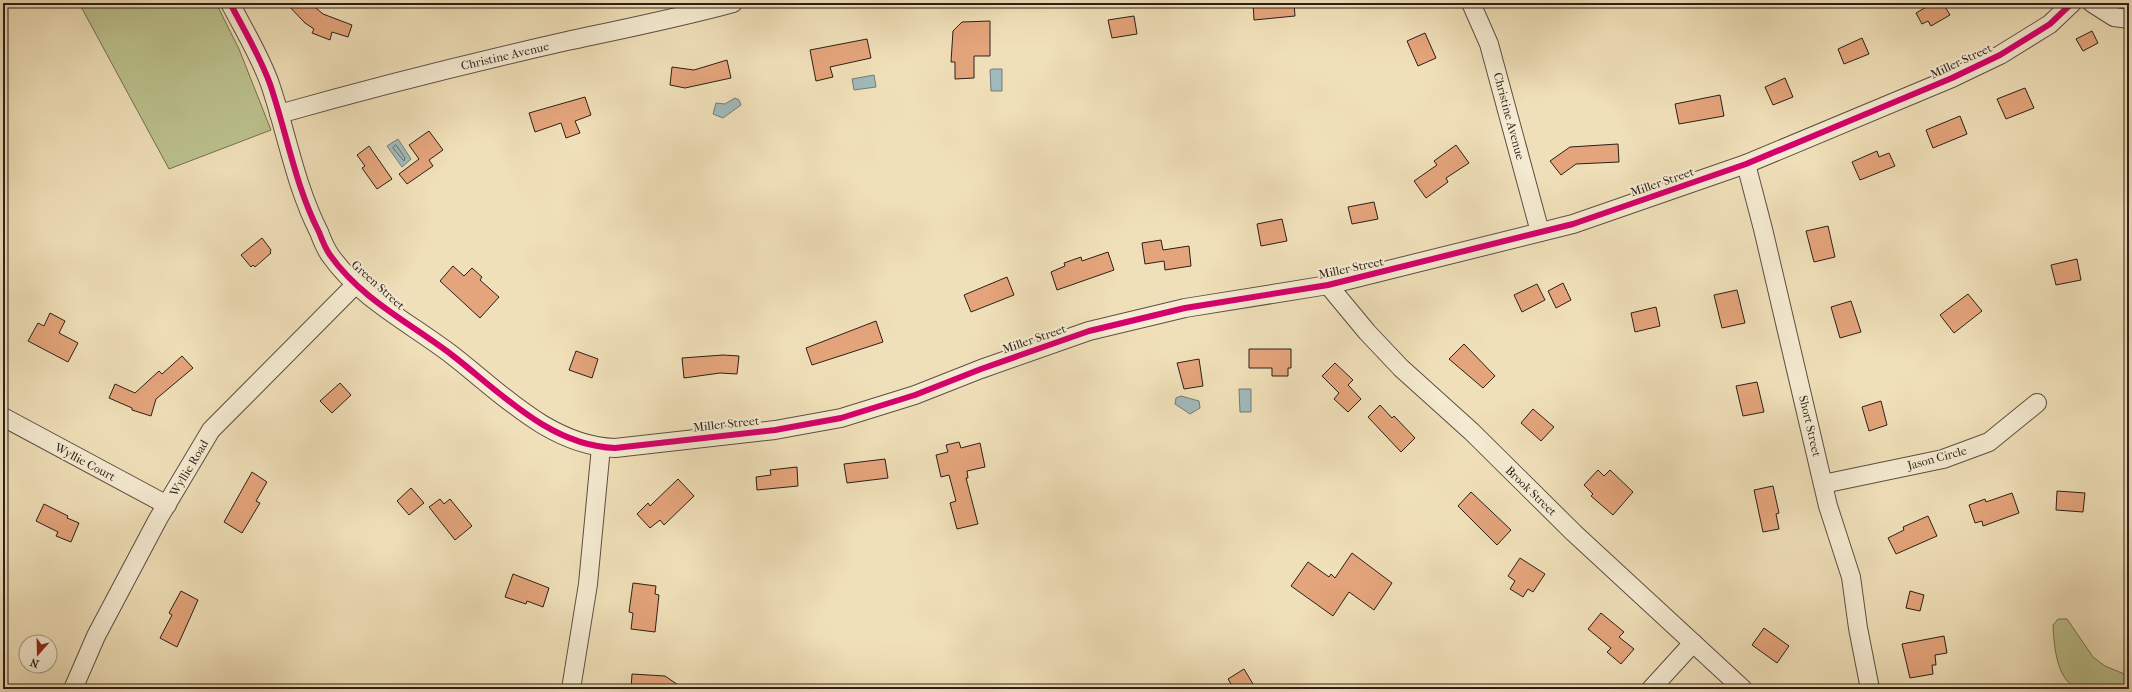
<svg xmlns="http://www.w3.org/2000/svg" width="2132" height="692" font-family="'IM FELL French Canon',serif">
<rect width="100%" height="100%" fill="#f0e0b9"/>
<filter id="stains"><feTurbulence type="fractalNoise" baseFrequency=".005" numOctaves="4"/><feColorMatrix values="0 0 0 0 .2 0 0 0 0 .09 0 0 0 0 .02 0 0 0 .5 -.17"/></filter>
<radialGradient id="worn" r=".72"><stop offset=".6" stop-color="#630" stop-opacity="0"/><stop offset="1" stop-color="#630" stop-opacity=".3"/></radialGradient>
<!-- green -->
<g fill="#bcc28e" stroke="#747053">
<polygon points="79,3 216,3 239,49 271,130 169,169"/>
<path d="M2058,619H2067L2093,657L2105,666L2129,676V689C2115,689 2093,692 2080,689C2056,683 2054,644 2053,625Z"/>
</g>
<!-- water -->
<g fill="#a1babb" stroke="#727c7a">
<polygon points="992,69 1002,69 1002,91 991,91 990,70"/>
<polygon points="874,75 876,87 854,90 852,79"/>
<polygon points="735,98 739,100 741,105 723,118 713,114 716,103 725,104"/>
<polygon points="398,139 411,159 402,167 387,146"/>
<polygon points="1239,389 1251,389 1251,412 1240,412"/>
<polygon points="1181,396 1199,401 1200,408 1190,414 1175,404 1176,398"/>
</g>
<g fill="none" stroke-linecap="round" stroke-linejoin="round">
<!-- shore -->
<polygon stroke="#666c6a" stroke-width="1" points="396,145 405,158 404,161 393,148"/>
</g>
<!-- building -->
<g fill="#e5a57c" stroke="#2c1f18">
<polygon points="286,3 310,3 323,14 352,25 348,37 332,32 330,40 312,33 314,29 305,23"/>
<polygon points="1253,3 1294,3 1295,16 1254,20"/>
<polygon points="1933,3 1943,3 1950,15 1931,26 1928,21 1922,24 1916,13"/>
<polygon points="1134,16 1137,34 1112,38 1108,20"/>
<polygon points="990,21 990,56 974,56 974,78 955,79 955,62 951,62 953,31 962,22"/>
<polygon points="2092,31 2098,43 2083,51 2076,39"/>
<polygon points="1425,33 1436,58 1418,66 1407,41"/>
<polygon points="1862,38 1869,54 1844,64 1838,49"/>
<polygon points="867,39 871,58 830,67 833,77 816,81 810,50"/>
<polygon points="727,60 731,78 685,88 670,85 672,67 694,70"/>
<polygon points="1785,78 1793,97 1773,105 1765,87"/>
<polygon points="2025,88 2034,108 2006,119 1997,99"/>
<polygon points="1720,95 1724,116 1679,124 1675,104"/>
<polygon points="585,97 591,115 575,121 580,133 566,138 561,123 535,132 529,113"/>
<polygon points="1960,116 1967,134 1933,148 1926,130"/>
<polygon points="429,131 443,150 429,160 433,166 407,184 399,174 419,159 409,145"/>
<polygon points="1618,144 1619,162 1576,164 1561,175 1550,161 1570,147"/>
<polygon points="1456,145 1469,163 1446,178 1448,182 1426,198 1414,181 1437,165 1434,161"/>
<polygon points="369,146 392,179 377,189 362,168 365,166 357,155"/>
<polygon points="1877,151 1879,157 1889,153 1895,166 1860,180 1852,162"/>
<polygon points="1374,202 1378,219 1352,224 1348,207"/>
<polygon points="1282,219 1287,241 1261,246 1257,224"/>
<polygon points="1828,226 1835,257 1814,262 1806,231"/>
<polygon points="262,238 271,250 270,252 271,253 255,267 253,265 251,267 241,255"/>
<polygon points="1161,240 1163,250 1189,246 1191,266 1165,270 1164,261 1145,264 1142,243"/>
<polygon points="1108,252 1114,270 1057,290 1051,272 1065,266 1064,263 1081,257 1082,261"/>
<polygon points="2077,259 2081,280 2056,285 2051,265"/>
<polygon points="453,266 464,276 472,268 482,277 480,280 499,297 480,318 440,281"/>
<polygon points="1007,277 1014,295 971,312 964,295"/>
<polygon points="1563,283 1571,300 1556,308 1548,291"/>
<polygon points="1537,284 1545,300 1522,312 1514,295"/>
<polygon points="1737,290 1745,323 1722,328 1714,295"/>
<polygon points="1968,294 1982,311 1954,333 1940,315"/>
<polygon points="1851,301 1861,332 1840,338 1831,307"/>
<polygon points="1656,307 1660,326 1635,332 1631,313"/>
<polygon points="50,313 65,321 59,333 78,343 68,362 28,341 38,323 44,326"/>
<polygon points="876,321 883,342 812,365 806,348"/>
<polygon points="1464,344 1495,376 1483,388 1449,359"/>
<polygon points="1249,349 1291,349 1291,368 1288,368 1288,376 1272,376 1272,368 1249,368"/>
<polygon points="576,351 598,359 592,378 569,370"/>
<polygon points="723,355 739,356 737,374 720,373 684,378 682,358"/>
<polygon points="182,356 193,368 156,399 151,416 132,410 132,408 109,398 115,384 135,393 159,371 162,374"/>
<polygon points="1199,359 1203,386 1184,389 1177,363"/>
<polygon points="1335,363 1353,380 1348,385 1361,399 1348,412 1334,399 1339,393 1322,376"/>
<polygon points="1757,382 1764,412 1743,416 1736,386"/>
<polygon points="340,383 351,395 332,413 320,401"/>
<polygon points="1881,401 1887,425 1869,431 1862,407"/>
<polygon points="1380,405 1392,418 1394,416 1415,438 1401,452 1368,417"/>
<polygon points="1533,409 1554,427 1541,441 1521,423"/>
<polygon points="959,442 961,448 980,443 985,467 967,471 968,478 966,478 978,524 957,529 950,503 956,501 949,475 941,477 936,455 948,452 946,445"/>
<polygon points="885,459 888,478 847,483 844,464"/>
<polygon points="797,467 798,486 757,490 756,477 771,475 770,470"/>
<polygon points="1598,470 1604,476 1610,470 1633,492 1613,515 1591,496 1593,494 1584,485"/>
<polygon points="252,472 267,482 256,501 260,503 242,533 224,522"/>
<polygon points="678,479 694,496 664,525 660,520 650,528 637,514 648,503 650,506"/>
<polygon points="1773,486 1779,513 1776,514 1779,529 1763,532 1754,490"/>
<polygon points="411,488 424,503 409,515 397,501"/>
<polygon points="2057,491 2085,493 2083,512 2056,510"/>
<polygon points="1471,492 1511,530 1497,545 1458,506"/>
<polygon points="2012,493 2019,513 1983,526 1982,521 1975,523 1969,505 1985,499 1986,502"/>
<polygon points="440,499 444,504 450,499 472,526 455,540 429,507"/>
<polygon points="44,504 68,516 67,518 79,523 71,542 56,536 58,532 36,521"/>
<polygon points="1928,516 1937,536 1896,554 1888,538 1904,530 1903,527"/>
<polygon points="1352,553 1392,583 1374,610 1349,592 1333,616 1291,586 1308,562 1329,577 1331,574 1335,578"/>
<polygon points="1520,558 1545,574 1533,592 1528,589 1523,597 1510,589 1515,581 1508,576"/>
<polygon points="513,574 549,588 543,607 527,601 526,604 505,597"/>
<polygon points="633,583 656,586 655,594 659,595 655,632 631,629 633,613 629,612"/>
<polygon points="181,591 198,600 177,647 160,638 172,615 169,613"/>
<polygon points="1910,591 1924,595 1920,611 1906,608"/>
<polygon points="1601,613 1624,632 1619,637 1634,649 1621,664 1607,652 1611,648 1588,629"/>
<polygon points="1764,628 1789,646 1777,663 1752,645"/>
<polygon points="1944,636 1947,653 1935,655 1936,665 1932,665 1933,674 1910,678 1902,644"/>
<polygon points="1244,669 1256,689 1234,689 1228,679"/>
<polygon points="632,674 665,676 684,689 631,689"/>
</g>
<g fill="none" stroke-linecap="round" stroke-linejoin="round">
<defs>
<g id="minor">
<path d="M230,3C244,30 260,56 270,84C287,134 295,185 319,232C322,240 325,248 330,255C361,299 410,323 452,355C500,392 550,446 615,448L775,430L841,418L915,395L981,369L1089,331L1185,308L1328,285L1573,224L1746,164L1952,78L2000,55L2050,24L2072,3"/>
<polyline points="1471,3 1489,44 1540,232"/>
<polyline points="2092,3 2114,17 2129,19"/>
<path d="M279,114C374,87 470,63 567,41C623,29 678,18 733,3"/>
<polyline points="1746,164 1763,229 1828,506 1851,577 1858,628 1870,689"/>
<polyline points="1328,285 1367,332 1401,368 1472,432 1574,533 1743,689"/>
<polyline points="3,417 167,505"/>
<polyline points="1823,484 1943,459 1989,442 2037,403"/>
<polyline points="73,689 96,636 158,519 211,430 356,284"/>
<polyline points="571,689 588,584 601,447"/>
<polyline points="1651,689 1693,643"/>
</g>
</defs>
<!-- minor casing -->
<use href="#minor" stroke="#5d4f40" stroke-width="20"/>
<!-- minor -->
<use href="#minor" stroke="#f5ebd2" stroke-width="18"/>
<defs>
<path id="cycleway" d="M230,3C244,30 260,56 270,84C287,134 295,185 319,232C322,240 325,248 330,255C361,299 410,323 452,355C500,392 550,446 615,448L775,430L841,418L915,395L981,369L1089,331L1185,308L1328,285L1573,224L1746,164L1952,78L2000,55L2050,24L2072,3"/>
</defs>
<!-- cycleway casing -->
<use href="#cycleway" stroke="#f5ebd2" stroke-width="8"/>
<!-- cycleway -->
<use href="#cycleway" stroke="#d6006c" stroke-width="6"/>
</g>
<g text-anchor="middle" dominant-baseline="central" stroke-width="4" stroke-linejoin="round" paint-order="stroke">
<!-- street labels -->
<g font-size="12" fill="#2c1f18" stroke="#f5ebd2">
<text transform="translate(505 56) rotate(-13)">Christine Avenue</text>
<text transform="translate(1961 61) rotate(-25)">Miller Street</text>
<text transform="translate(1509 116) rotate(75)">Christine Avenue</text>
<text transform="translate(1662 182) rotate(-19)">Miller Street</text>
<text transform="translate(1351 268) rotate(-12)">Miller Street</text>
<text transform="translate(378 285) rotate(42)">Green Street</text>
<text transform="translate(1034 339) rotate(-19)">Miller Street</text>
<text transform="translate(726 424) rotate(-6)">Miller Street</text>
<text transform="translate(1810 426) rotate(77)">Short Street</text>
<text transform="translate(1937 458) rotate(-15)">Jason Circle</text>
<text transform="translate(85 462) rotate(28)">Wyllie Court</text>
<text transform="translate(189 468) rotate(-59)">Wyllie Road</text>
<text transform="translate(1531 491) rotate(44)">Brook Street</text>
</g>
</g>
<!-- margin -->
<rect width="2132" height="692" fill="none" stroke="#f0e0b9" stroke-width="16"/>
<rect x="4" y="4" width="2124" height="684" fill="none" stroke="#2c1f18" stroke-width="2"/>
<rect x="8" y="8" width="2116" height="676" fill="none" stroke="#2c1f18"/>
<!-- north arrow -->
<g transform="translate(38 654) rotate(200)"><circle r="19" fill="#f5ebd2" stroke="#a59988"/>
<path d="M0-3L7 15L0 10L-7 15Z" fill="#8f2418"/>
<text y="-6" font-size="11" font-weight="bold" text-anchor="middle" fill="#2c1f18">N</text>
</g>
<rect width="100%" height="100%" filter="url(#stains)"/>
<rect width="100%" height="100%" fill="url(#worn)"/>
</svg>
